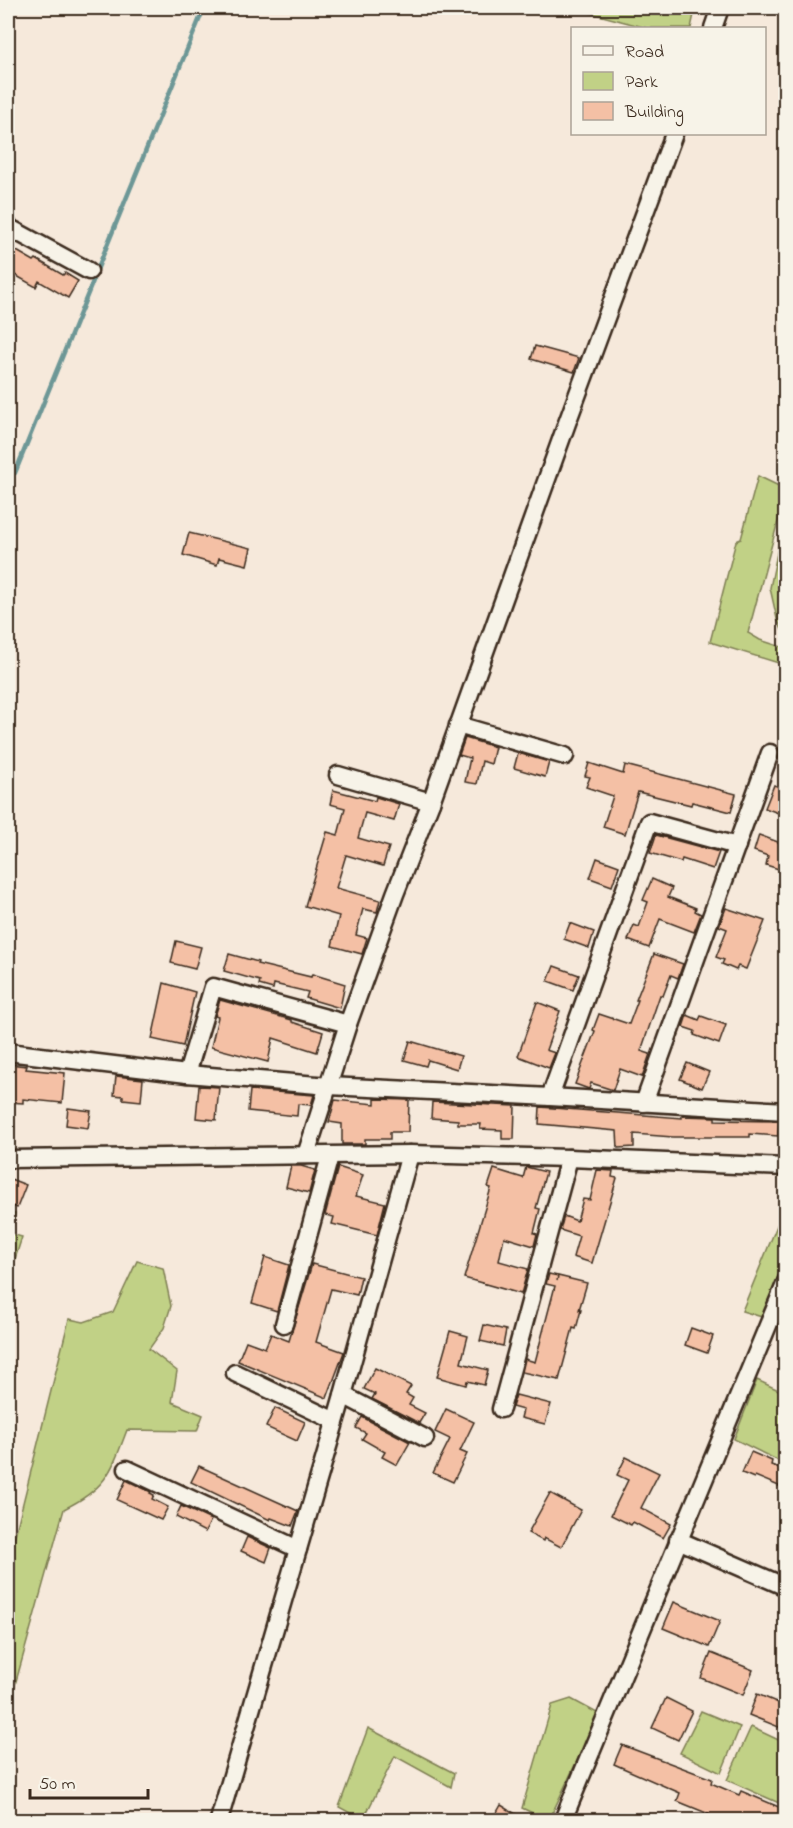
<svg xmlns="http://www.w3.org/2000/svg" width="793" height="1828" font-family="'Indie Flower',sans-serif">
<rect width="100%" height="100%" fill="#f6e9db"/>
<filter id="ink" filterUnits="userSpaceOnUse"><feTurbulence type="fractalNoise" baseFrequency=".0167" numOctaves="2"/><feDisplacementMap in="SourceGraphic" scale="12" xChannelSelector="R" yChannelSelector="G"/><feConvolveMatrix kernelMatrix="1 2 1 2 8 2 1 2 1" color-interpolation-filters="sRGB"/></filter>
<g filter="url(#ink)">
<!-- green -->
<g fill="#c1d186" stroke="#7e7e52" stroke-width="1.5">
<polygon points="592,8 695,8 695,10 691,28 647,28 591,13"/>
<polygon points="758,476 783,488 781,510 748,633 760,640 785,648 785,665 710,642 736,541 741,539"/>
<polygon points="785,513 786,636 785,636 777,619 770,588"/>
<polygon points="785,1206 785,1259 762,1317 742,1311"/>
<polygon points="8,1210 15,1213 11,1234 22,1237 8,1281"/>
<path d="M137,1261L163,1268L171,1306L164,1328L149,1349L177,1371L172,1402L203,1415L197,1431L127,1430C111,1472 107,1488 64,1509L8,1710V1563L69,1319L84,1322L113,1312Z"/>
<polygon points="757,1380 785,1393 785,1464 734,1439"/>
<polygon points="571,1699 599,1714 549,1820 547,1820 522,1808 552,1705"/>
<polygon points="701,1711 740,1727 721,1773 680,1753"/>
<polygon points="751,1727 785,1743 785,1792 779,1803 727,1780"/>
<polygon points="368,1728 454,1773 451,1787 395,1756 363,1820 339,1807"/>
</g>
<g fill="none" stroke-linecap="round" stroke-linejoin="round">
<!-- stream -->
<g stroke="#6d9796" stroke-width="4.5">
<polyline points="97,270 204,8"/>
<polyline points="15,473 93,281"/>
<polyline points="8,489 10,483"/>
</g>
</g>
<!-- building -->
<g fill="#f4c0a5" stroke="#3b2a1e" stroke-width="1.5">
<polygon points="8,246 34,261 36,259 63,275 65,273 78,281 68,298 39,281 36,287 8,271"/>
<polygon points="535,346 579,358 574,372 531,359"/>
<polygon points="189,533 251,548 247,565 219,558 217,565 183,555"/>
<polygon points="465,738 495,747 491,764 482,761 477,784 465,782 470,758 459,755"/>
<polygon points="518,753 549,762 545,777 514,768"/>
<polygon points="589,763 623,774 625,765 736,794 731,812 692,802 691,805 638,792 625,834 603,827 613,796 586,787 590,777 585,776"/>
<polygon points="774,785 786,789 786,816 765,808"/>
<polygon points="333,790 375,801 376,797 399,804 394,821 365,813 358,838 389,847 383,866 346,855 336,888 380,900 377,912 363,909 356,935 367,938 362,954 332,946 339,916 305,906 327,832 338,835 345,808 330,804"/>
<polygon points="656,835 719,852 713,869 682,859 681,862 650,853"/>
<polygon points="759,835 786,845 786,859 782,870 766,865 768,856 754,851"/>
<polygon points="597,858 619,866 612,886 590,878"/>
<polygon points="652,879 672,888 668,897 696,908 695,911 701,914 694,932 660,919 649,948 628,940 634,925 639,927 648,902 643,900"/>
<polygon points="726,908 765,921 746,969 738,966 736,970 722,964 724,960 716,957 727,929 719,926"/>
<polygon points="570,923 594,932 589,948 564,939"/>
<polygon points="176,941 201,947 195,969 171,963"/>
<polygon points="229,954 258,962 257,964 311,977 312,974 345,984 340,1008 306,998 308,992 274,984 273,989 259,985 260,981 224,971"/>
<polygon points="654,954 683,964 678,978 671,975 663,996 660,995 641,1051 650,1054 642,1077 620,1069 613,1090 591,1083 589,1089 575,1084 595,1031 593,1030 599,1014 629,1024 638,1000 636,1000"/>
<polygon points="554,966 579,975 573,990 548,981"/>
<polygon points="164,983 195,992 183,1046 152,1039"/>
<polygon points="220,1000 292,1020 292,1022 323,1032 317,1052 273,1038 268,1062 211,1047 218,1017 215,1016"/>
<polygon points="537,1002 560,1011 546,1050 555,1053 549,1068 518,1056"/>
<polygon points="687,1015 699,1020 701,1016 726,1025 719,1044 694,1035 695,1031 683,1027"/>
<polygon points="410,1041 461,1056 457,1069 428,1060 426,1066 404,1060"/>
<polygon points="687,1063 709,1072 702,1088 680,1079"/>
<polygon points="8,1064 27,1066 26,1069 65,1073 62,1103 23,1099 23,1103 8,1102"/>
<polygon points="116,1076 143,1079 141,1101 123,1099 123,1096 114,1095"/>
<polygon points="199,1086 219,1087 216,1120 196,1118"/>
<polygon points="250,1090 314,1095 311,1105 298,1104 297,1116 248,1111"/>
<polygon points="375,1099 409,1100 408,1132 390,1132 390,1139 365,1139 365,1144 342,1144 342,1124 329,1122 335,1100 375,1104"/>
<polygon points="432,1102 515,1106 514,1139 502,1139 502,1130 480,1129 481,1124 458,1124 458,1120 431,1118"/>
<polygon points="540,1107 682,1118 682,1116 715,1117 715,1120 779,1121 778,1136 750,1134 750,1137 673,1137 634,1134 634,1147 618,1148 617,1131 539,1124"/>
<polygon points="68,1108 91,1111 88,1128 66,1125"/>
<polygon points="291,1166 301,1166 315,1170 309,1193 286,1187"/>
<polygon points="338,1167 363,1175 356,1196 385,1203 377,1235 332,1224 334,1217 325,1215"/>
<polygon points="526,1167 546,1172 536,1208 540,1209 534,1233 537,1234 534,1246 504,1237 499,1261 528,1269 521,1294 464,1278 491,1188 488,1187 494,1169 523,1178"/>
<polygon points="597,1170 613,1171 612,1177 617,1178 592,1263 573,1257 579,1236 560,1230 564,1216 577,1221 583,1199 590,1200"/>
<polygon points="8,1178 26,1185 17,1208 8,1204"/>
<polygon points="265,1257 289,1265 277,1311 252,1303"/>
<polygon points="312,1264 361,1277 357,1295 331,1289 316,1342 344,1352 327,1398 238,1361 246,1341 265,1348 271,1334 289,1341"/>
<polygon points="549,1274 558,1276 557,1281 558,1276 587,1283 579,1310 581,1310 576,1329 573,1328 559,1380 522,1372 525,1359 535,1362 555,1286 546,1284"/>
<polygon points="484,1325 506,1330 503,1346 480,1341"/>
<polygon points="691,1328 713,1336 707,1353 685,1345"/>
<polygon points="450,1331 468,1336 461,1363 488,1370 484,1385 467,1381 466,1385 437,1377"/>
<polygon points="375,1368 411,1386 406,1394 413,1398 409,1405 425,1413 419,1423 372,1399 375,1394 364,1389"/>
<polygon points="516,1395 551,1404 545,1424 521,1418 523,1410 512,1407"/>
<polygon points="275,1408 305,1422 297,1441 266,1427"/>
<polygon points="446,1409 474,1422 460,1451 467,1454 453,1482 433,1473 450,1439 435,1432"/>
<polygon points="362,1417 410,1442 397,1465 382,1457 385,1452 362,1439 366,1433 356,1428"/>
<polygon points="751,1452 772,1461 771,1465 786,1470 786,1489 755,1476 754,1478 742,1473"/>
<polygon points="626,1457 659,1473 641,1508 671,1524 663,1538 633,1522 631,1525 611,1515 628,1480 617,1475"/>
<polygon points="199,1466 298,1511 292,1526 271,1518 270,1520 191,1482"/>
<polygon points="126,1480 151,1492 150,1493 154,1495 152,1499 168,1507 161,1520 117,1500"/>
<polygon points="550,1493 581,1510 561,1547 544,1538 543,1541 528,1533"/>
<polygon points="181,1506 211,1520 205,1532 176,1517"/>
<polygon points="247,1537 271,1548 266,1562 241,1551"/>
<polygon points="674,1602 720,1621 709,1647 663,1628"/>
<polygon points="711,1653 753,1670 743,1695 701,1678"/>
<polygon points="757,1694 786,1706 786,1730 749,1715"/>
<polygon points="666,1698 692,1711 678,1740 652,1728"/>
<polygon points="622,1745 712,1779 711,1783 739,1795 741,1791 786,1810 786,1821 720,1821 708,1815 709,1814 677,1801 680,1793 614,1764"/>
<polygon points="501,1805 527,1821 492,1821"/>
</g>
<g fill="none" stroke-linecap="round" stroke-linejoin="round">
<defs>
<g id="minor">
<polyline points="713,28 720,8"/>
<polyline points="8,227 89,271"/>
<polyline points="458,725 565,756"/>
<polyline points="338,775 431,802"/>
<polyline points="8,1052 187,1074 329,1086 550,1097 786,1111"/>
<polyline points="187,1074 213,987 348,1024"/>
<polyline points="550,1097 649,822 737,846"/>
<polyline points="644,1103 770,753"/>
<polyline points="306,1155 348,1024 395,894 431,802 567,423 674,134"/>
<polyline points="8,1159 410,1154 569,1158 786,1167"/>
<polyline points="284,1324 330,1156"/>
<polyline points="235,1373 335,1421"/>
<polyline points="343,1395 425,1438"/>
<polyline points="501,1409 569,1158"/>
<polyline points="127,1469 298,1549"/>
<polyline points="678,1540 786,1587"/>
<polyline points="219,1820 343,1395 410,1154"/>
<polyline points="563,1820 786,1282"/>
</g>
</defs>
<!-- minor casing -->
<use href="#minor" stroke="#3b2a1e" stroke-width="21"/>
<!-- minor -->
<use href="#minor" stroke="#f7f3e8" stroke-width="16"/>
</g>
</g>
<!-- margin -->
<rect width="793" height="1828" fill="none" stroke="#f7f3e8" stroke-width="30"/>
<rect x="15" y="15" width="763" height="1798" fill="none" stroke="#3b2a1e" stroke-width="2" filter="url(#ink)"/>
<!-- legend -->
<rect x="571" y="27" width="195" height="108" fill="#f7f3e8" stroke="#aca397" stroke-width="1.5"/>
<rect x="583" y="46" width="30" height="9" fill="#f7f3e8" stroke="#aca397" stroke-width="1.5"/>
<text x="625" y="57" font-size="18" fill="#3b2a1e">Road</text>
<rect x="583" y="72" width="30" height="18" fill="#c1d186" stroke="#aca397" stroke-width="1.5"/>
<text x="625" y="87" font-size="18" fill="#3b2a1e">Park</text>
<rect x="583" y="102" width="30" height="18" fill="#f4c0a5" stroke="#aca397" stroke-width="1.5"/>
<text x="625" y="117" font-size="18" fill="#3b2a1e">Building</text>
<!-- scale -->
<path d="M30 1789v9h118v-9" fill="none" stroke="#3b2a1e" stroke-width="3"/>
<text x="39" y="1789" font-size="18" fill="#3b2a1e" stroke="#f7f3e8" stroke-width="4.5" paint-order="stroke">50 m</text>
</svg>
